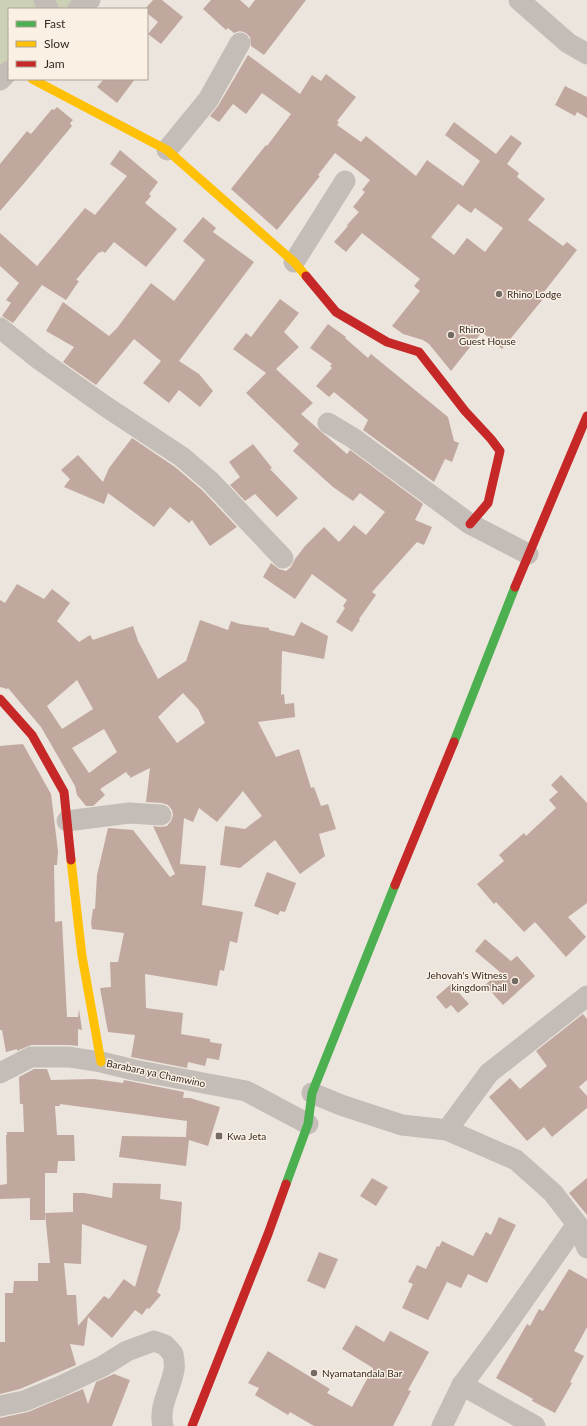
<svg xmlns="http://www.w3.org/2000/svg" width="587" height="1426" font-family="Lato,sans-serif">
<rect width="100%" height="100%" fill="#ece5dd"/>
<!-- green -->
<polygon fill="#ccd1b6" points="0,0 92,0 82,9 9,9 9,76 0,85"/>
<!-- building -->
<g fill="#c1a89e" fill-rule="evenodd">
<polygon points="153,0 162,0 183,17 161,44 148,34 158,22 147,13 147,9 145,9"/>
<polygon points="211,0 240,0 249,8 255,0 306,0 264,55 251,46 250,37 246,33 240,31 234,33 228,28 226,30 203,9"/>
<path d="M248,55L300,94L312,75L321,81L326,74L356,97L337,121L339,122L337,125L361,142L366,136L416,176L427,160L463,186L480,161L445,135L454,122L496,154L511,135L522,143L507,164L519,173L517,177L545,199L528,220L563,246L567,242L577,250L540,297L543,299L502,349L482,332L451,371L429,344L423,340L403,334L392,326L420,291L414,286L420,279L362,233L346,252L334,242L348,226L347,225L359,212L353,207L365,192L362,190L370,180L335,153L318,175L320,176L277,230L231,189L266,145L267,146L291,114L262,93L246,114L233,104L219,122L210,116L218,106ZM458,204L471,213L475,208L503,228L485,252L467,238L454,255L431,237Z"/>
<polygon points="104,79 135,79 117,103 97,87"/>
<polygon points="565,86 587,97 587,118 577,112 575,116 555,105"/>
<polygon points="57,107 73,120 70,123 72,126 26,181 0,211 0,164 27,131 31,134 52,109 54,110"/>
<polygon points="120,150 158,182 149,194 151,196 145,203 177,229 146,267 114,242 105,253 102,251 100,253 99,252 76,280 79,281 66,300 42,285 13,323 2,316 11,303 6,300 19,283 0,266 0,233 37,266 85,208 95,215 127,176 110,164"/>
<polygon points="203,217 216,228 213,232 254,262 179,361 199,374 213,391 200,407 179,390 169,403 143,383 161,361 134,339 96,385 63,362 74,347 46,331 63,302 109,336 117,328 151,283 174,301 205,260 183,241"/>
<polygon points="280,299 299,313 284,332 299,347 276,369 313,403 301,414 347,454 350,450 423,504 415,520 432,527 424,545 417,542 372,592 376,595 359,619 360,620 352,632 336,622 345,608 343,606 347,600 312,574 295,599 263,577 271,563 279,569 286,571 291,567 295,559 305,546 324,527 339,542 354,525 366,535 385,512 360,493 353,501 333,487 293,451 299,444 246,393 266,373 233,349 246,333 251,337"/>
<polygon points="328,324 346,337 345,338 368,358 371,354 448,417 454,441 459,443 452,462 445,459 434,482 363,430 368,420 334,392 329,397 316,386 332,368 330,366 332,364 310,348"/>
<polygon points="132,438 175,467 202,490 237,527 210,546 192,520 189,523 170,507 154,527 108,493 104,504 64,487 70,479 61,470 78,455 103,482 109,468"/>
<polygon points="253,444 272,468 270,469 298,498 277,517 255,494 245,501 230,485 240,477 229,462"/>
<path d="M17,584L44,599L52,589L70,603L57,621L79,642L90,635L93,640L133,626L138,641L158,679L186,661L200,620L228,630L231,621L240,624L269,628V630L294,636L301,622L328,636L324,659L282,651L281,695L284,694L285,704L294,703L295,717L258,722L276,757L299,749L311,788L314,787L321,806L328,804L336,829L319,834L325,856L300,874L275,840L240,868L220,865L225,826L245,829L262,816L243,791L217,822L199,808L193,822L184,818L180,864L206,866L202,905L243,912L237,943L230,941L224,971L220,970L217,986L145,974L146,1008L183,1013L181,1034L210,1039V1042L222,1044L219,1060L207,1058L205,1066L188,1062L187,1068L131,1057L135,1035L108,1032L100,988L111,987L110,962H118L124,933L92,929L91,923L93,909H95L97,875L108,828L133,830L170,877L175,874L153,826L160,827L167,826L171,821L173,815L172,810L168,805L162,803L146,802L150,768L130,778V775L129,776L126,772L100,789L105,795L93,806H86L77,795L75,786L41,727L8,688L7,689L0,687V600L5,603ZM77,680L93,709L62,729L47,706ZM183,693L198,709L205,723L177,743L158,717ZM104,729L117,752L89,773L72,748Z"/>
<polygon points="23,744 51,794 58,851 57,865 54,865 55,922 62,921 67,1017 78,1017 79,1009 82,1030 78,1029 78,1046 69,1045 31,1045 17,1051 17,1049 6,1052 2,1030 0,1030 0,746"/>
<polygon points="561,775 587,803 587,903 568,917 586,937 566,957 535,922 524,932 496,902 494,904 477,884 504,861 499,855 524,833 526,836 556,808 549,800 558,792 551,785"/>
<polygon points="267,872 296,883 285,912 280,911 278,915 254,906"/>
<polygon points="485,939 511,961 517,956 535,976 503,1005 485,985 500,972 475,951"/>
<polygon points="451,984 469,1004 458,1013 451,1005 446,1009 436,997"/>
<polygon points="583,1014 587,1019 587,1080 579,1087 587,1096 587,1108 552,1137 544,1127 527,1141 489,1097 510,1078 520,1089 547,1066 536,1051"/>
<polygon points="34,1069 47,1069 51,1080 94,1079 123,1083 124,1080 184,1092 183,1098 190,1098 220,1107 208,1146 189,1140 186,1166 119,1157 122,1136 186,1137 187,1121 60,1104 60,1106 55,1106 57,1135 74,1135 75,1161 58,1161 57,1173 45,1173 45,1220 30,1220 30,1198 0,1199 0,1185 7,1184 6,1135 7,1135 7,1132 24,1132 23,1104 20,1104 19,1077"/>
<polygon points="372,1178 388,1187 376,1206 360,1196"/>
<polygon points="587,1178 587,1215 569,1193"/>
<path d="M113,1183L161,1184L160,1199L182,1202L180,1229L157,1292L161,1295L149,1309L147,1308L142,1315L135,1310L112,1338L88,1317L84,1346L70,1344L76,1365L20,1389L0,1394V1342H5V1293H13L14,1281H38V1263H50L45,1213L73,1212V1193H84L112,1198ZM82,1224L147,1246L135,1287L124,1279L109,1299L104,1296L78,1326L76,1295H67L64,1263L81,1264Z"/>
<polygon points="499,1217 516,1225 487,1283 468,1274 461,1288 447,1282 428,1320 402,1308 413,1284 408,1282 417,1265 426,1269 437,1246 439,1247 442,1241 473,1256 486,1232 491,1235"/>
<polygon points="319,1252 338,1259 325,1289 307,1281"/>
<polygon points="569,1269 587,1279 587,1327 574,1351 584,1356 570,1382 572,1383 555,1413 532,1401 533,1399 496,1378 527,1324 530,1326 539,1309 543,1311"/>
<polygon points="356,1325 384,1342 390,1331 429,1352 408,1390 411,1391 393,1426 314,1426 290,1412 288,1415 255,1395 259,1388 248,1383 268,1351 330,1389 327,1393 352,1407 373,1368 342,1349"/>
<polygon points="114,1374 130,1380 112,1426 0,1426 0,1418 28,1412 83,1389 88,1404 96,1382"/>
</g>
<g fill="none" stroke-linecap="round" stroke-linejoin="round">
<!-- street -->
<g stroke="#c4bdb7" stroke-width="21">
<polyline points="44,0 48,9"/>
<polyline points="519,0 568,43 587,54"/>
<polyline points="78,9 90,0"/>
<polyline points="0,80 9,71"/>
<polyline points="167,150 208,100 240,43"/>
<polyline points="294,262 345,181"/>
<polyline points="0,328 40,360 105,406 182,457 210,481 283,558"/>
<polyline points="328,423 353,438 470,524 528,554"/>
<polyline points="67,821 129,813 161,815"/>
<polyline points="0,1073 31,1057 69,1057 101,1062 134,1070 246,1091 308,1124"/>
<polyline points="312,1093 341,1105 402,1125 447,1130 516,1160 553,1193 577,1224 587,1248"/>
<polyline points="447,1130 489,1073 587,996"/>
<polyline points="462,1385 535,1426"/>
<path d="M0,1406L24,1401L61,1386L103,1366L127,1351L154,1341L165,1345L173,1354C174,1359 175,1365 174,1370C171,1388 158,1407 163,1426"/>
<polyline points="442,1426 462,1385 499,1335 577,1224"/>
</g>
<!-- fast -->
<g stroke="#4caf50" stroke-width="9">
<polyline points="454,742 515,587"/>
<polyline points="286,1184 308,1124 312,1093 395,885"/>
</g>
<!-- slow -->
<g stroke="#ffc107" stroke-width="9">
<polyline points="32,79 167,150 294,262 306,276"/>
<polyline points="71,860 82,956 101,1062"/>
</g>
<!-- jam -->
<g stroke="#c62828" stroke-width="9">
<polyline points="306,276 336,312 387,342 419,352 465,411 491,439 500,451 488,503 470,524"/>
<polyline points="515,587 587,416"/>
<polyline points="0,699 32,735 64,792 71,860"/>
<polyline points="395,885 454,742"/>
<polyline points="192,1426 268,1234 286,1184"/>
</g>
</g>
<!-- markers -->
<g fill="#756b65" stroke="#faf0e3" stroke-width="1.5">
<circle cx="499" cy="294" r="4"/>
<circle cx="451" cy="335" r="4"/>
<circle cx="515" cy="981" r="4"/>
<rect x="215" y="1132" width="8" height="8" rx="2"/>
<circle cx="314" cy="1373" r="4"/>
</g>
<g text-anchor="middle" dominant-baseline="central" stroke-width="3" stroke-linejoin="round" paint-order="stroke">
<!-- poi labels -->
<g font-size="10" fill="#352a25" stroke="#faf0e3" text-anchor="start">
<text x="507" y="294">Rhino Lodge</text>
<text x="459" y="329">Rhino<tspan x="459" dy="12">Guest House</tspan></text>
<text x="507" y="975" text-anchor="end">Jehovah's Witness<tspan x="507" dy="12">kingdom hall</tspan></text>
<text x="227" y="1136">Kwa Jeta</text>
<text x="322" y="1373">Nyamatandala Bar</text>
</g>
<!-- street labels -->
<g font-size="10" fill="#352a25" stroke="#faf0e3">
<text transform="translate(156 1073) rotate(12)">Barabara ya Chamwino</text>
</g>
</g>
<!-- legend -->
<rect x="8" y="8" width="140" height="72" fill="#faf0e3" stroke="#aba197"/>
<rect x="16" y="21" width="20" height="6" fill="#4caf50" stroke="#aba197"/>
<text x="44" y="28" font-size="12" fill="#352a25">Fast</text>
<rect x="16" y="41" width="20" height="6" fill="#ffc107" stroke="#aba197"/>
<text x="44" y="48" font-size="12" fill="#352a25">Slow</text>
<rect x="16" y="61" width="20" height="6" fill="#c62828" stroke="#aba197"/>
<text x="44" y="68" font-size="12" fill="#352a25">Jam</text>
</svg>
